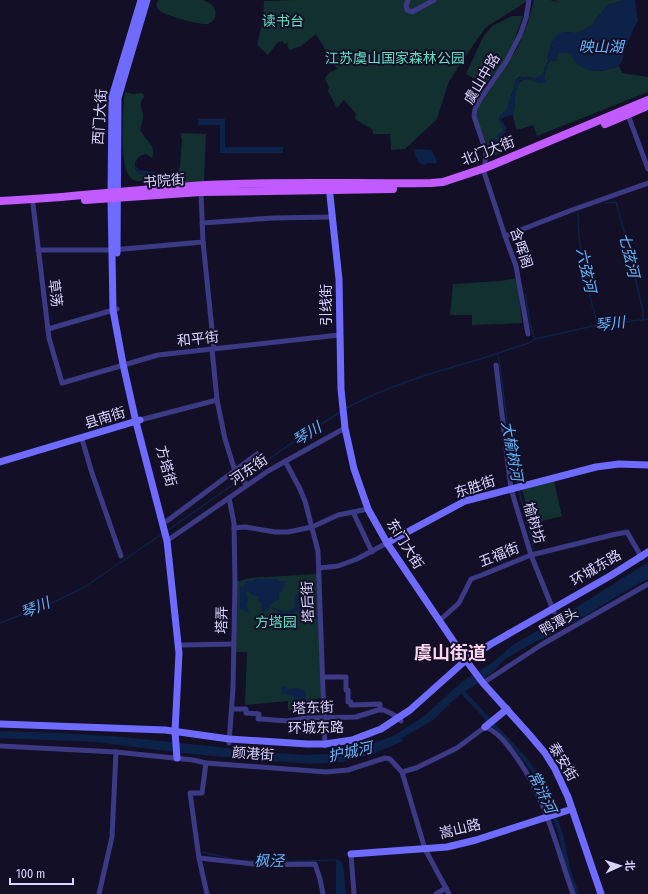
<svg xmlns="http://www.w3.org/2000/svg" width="648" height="894" font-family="'Fira Sans Condensed','Noto Sans SC',sans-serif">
<rect width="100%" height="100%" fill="#130f26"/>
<!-- green -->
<g fill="#12302f">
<path d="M158,0H202C205,1 209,2 211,4C218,9 217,21 208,24C203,26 164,15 160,11C156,8 156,4 158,0Z"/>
<polygon points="294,0 529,0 485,28 449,81 437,119 405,149 391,150 390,134 373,134 373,130 355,119 356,114 344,100 337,108 328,91 329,88 325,78 330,72 337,69 316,34 301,46 289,50 287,43 284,44 283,41 278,42 268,55 257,45 263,20 264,1"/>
<path d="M534,0H550L560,3L554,0H625L608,5L596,19L593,25L577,33L563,32L552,42L547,59L548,60V62C543,67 546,70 543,75C538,81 526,76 519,77L516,80L507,110L501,115L499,119L504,129L503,131L498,135V139L495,144L500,140L502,144L508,149L496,155L491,154L476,119L477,109L518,47L528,22Z"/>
<polygon points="512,16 523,16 514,41 505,61 485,85 466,74 483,37 492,26"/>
<path d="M565,52L571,55L580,65L595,70L602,71L619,66L622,73L648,77V92L537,136L533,125L517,130C516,126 513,120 513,115C513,113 514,111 514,109C515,106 514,103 514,100C515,82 523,74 540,83L544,77L547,65L551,60L555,61L559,53Z"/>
<path d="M125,92L133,94L142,93L145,96C136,105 144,108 143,117C143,121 141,126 140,130C143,134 145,138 148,141C153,148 155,150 152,158L146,154L140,156C135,160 134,164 136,171L145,175H149L151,180C144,181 135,183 130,177C119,166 123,108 125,92Z"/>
<polygon points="182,133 206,134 204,182 173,183 180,167 182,140 181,136"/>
<polygon points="517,278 522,323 472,325 472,315 450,315 453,284 501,281"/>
<polygon points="554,481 562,516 531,524 522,489"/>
<polygon points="317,574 321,698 312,700 311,704 305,709 288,710 288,701 245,705 247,652 234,652 235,582 250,578"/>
</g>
<!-- water -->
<g fill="#0c2248">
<path d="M625,0H635L638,21C632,30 629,40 625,50C623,55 624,59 620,64C617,68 613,68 609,69C599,72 587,72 579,65C571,58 572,51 559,53L555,61L551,60L547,65L548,69L545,71L544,76L546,80L545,83C537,84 530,77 521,80C512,95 517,101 513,115L504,117L501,120L507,128L501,140L492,144V140L498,139L497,135L503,131L504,129L499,120L501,115L507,110L516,80L521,77L536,78L543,74L545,66L548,62V60L547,59C550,51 553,33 563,32C567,32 572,33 577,33L593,25L596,19L608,5Z"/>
<polygon points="198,119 225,119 225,147 283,147 283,153 220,153 220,125 198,125"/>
<path d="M417,149L432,150L437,162L435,164L429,163L423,165C417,162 415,156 414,150Z"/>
<path d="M137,159L136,166L139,170L156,172L164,178C153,171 148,178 138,173L135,167Z"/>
<path d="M648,562V579C621,592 597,610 571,624H568L558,629L557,632L529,645L505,659L493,672L475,685L458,696L433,720L402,738L403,741L373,754L342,762L311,764L190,754L95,742L0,738V731L62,733L123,737L275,753L306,755L338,753L367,746L395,735L424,716L463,681L493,662L514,644L552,623C557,623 564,619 566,614Z"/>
<polygon points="254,579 278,579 278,581 287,581 287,582 284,583 282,592 279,593 279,599 270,605 271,607 286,612 296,607 295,601 296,594 303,595 305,598 303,598 303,604 305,605 305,606 307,606 308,609 315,610 315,613 309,615 296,611 294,613 294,621 293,621 275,609 270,608 262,612 261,608 262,603 258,601 259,596 252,595 249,591 246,592 248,600 246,606 248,608 249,613 240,609 240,587 244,587 245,581 253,581"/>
<polygon points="281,686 285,686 288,689 297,688 305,690 306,704 296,704 294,696 282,694"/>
<polygon points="336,860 340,860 343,865 346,894 336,894"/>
</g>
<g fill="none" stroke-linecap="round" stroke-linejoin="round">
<!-- stream -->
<g stroke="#0c2248" stroke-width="1.5">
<polyline points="606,203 616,202 627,242 643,311 643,320"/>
<path d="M578,214C578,252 587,289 598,325"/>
<polyline points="525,294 531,328 535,339"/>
<polyline points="498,353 512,459 518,485"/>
<path d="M345,409C387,386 431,373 477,360C494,355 512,348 529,343L535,339L593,326L648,319"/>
<polyline points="519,490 534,549"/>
<polyline points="167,531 286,447 340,412"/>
<polyline points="0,623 54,602 83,588 162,534"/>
<polyline points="203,852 232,859"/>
<polyline points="246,861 272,862 336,860"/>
</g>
<!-- canal -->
<polyline stroke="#0c2248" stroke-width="4.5" points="460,689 523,757 533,770 545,791 560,832 569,873 577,894"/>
<!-- street -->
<g stroke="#3d3a85" stroke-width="5">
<polyline points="408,0 406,5 407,10 412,12 434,0"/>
<polyline points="628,115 648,169"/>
<polyline points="201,192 203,242 214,349"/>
<polyline points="33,204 49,338 62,383 158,355 339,335"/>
<polyline points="202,223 273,218 332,217"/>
<polyline points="505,236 572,210 648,183"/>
<polyline points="38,250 112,250 203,242"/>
<polyline points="48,329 117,309"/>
<polyline points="528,334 516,266 505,236 484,172 486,152 474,116 475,109 481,98 506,62 520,35 526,18 529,0"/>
<polyline points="212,349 217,400 225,439 235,471 247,485"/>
<polyline points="496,365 511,489 531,555 554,612"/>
<polyline points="140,420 217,400"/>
<polyline points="82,439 92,473 121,556"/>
<polyline points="285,461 299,487 305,501 318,551 325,746"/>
<polyline points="353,512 372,552"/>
<polyline points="167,521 257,454"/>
<polyline points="234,528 245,527 275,532 288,532 312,527 338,515 368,509"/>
<polyline points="171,538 268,471 345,428"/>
<polyline points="319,568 338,566 357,559 387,543"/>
<polyline points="439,621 459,603 471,579 482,575 531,555 612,535 627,532 642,558"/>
<polyline points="182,645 234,644"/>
<polyline points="323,677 346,677 346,690 348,690 348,702 351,702 351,705 380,704 380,710"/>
<polyline points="483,683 541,645 648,584"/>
<polyline points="232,709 246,709 246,713 259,714 258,719 261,719 287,721 306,718 356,717 378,710 384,710 398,717 401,721"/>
<polyline points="229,743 233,688 235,582 234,523 229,498"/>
<path d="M0,746L116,752L193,760L206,763L326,772L348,770L385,758L390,759L402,772L416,768L457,748L485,727C498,732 506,743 514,754C545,795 556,846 573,894"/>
<polyline points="206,763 202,793 190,793 199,858 207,894"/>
<polyline points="402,772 425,849 449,894"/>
<polyline points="351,854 354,894"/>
<polyline points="199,858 262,865 315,864 320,879 323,894"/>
<polyline points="99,894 112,837 116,752"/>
<polyline points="436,894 446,888"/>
</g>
<!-- secondary -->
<g stroke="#6f6bff" stroke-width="7">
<polyline points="141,0 112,97 111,198 113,310 123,364 136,422 167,541 179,653 175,732 177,758"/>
<polyline points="329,186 339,279 341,389 345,428 354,469 368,509 387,543 468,663 483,683 528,733 545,753 555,769 568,797 601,894"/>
<polyline points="117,253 118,98 147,0"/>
<polyline points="0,462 140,420"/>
<polyline points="387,543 465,501 596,467 619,464 648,465"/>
<polyline points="0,724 165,730 229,739 307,744 325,744 352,740 381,729 410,710 466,660 491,644 610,576 648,552"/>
<polyline points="485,727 507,709"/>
<polyline points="351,854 447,847 476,840 572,809"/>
</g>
<!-- primary -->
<g stroke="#c25bff" stroke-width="8">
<polyline points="605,124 645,107"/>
<polyline points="85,200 201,192 393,189"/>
<path d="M0,201C69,198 137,189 206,185C281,181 356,184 431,183L443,182L485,168L648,100"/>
</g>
</g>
<g text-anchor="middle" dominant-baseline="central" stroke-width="4" stroke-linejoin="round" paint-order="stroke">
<!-- park labels -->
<g font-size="14" fill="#5fe0c0" stroke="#130f26">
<text x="283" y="21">读书台</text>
<text x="395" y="58">江苏虞山国家森林公园</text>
<text x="276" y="622">方塔园</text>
</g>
<!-- street labels -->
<g font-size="14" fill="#d9d4ff" stroke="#130f26">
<text transform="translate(482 79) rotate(-59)">虞山中路</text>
<text transform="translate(100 117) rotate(-86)">西门大街</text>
<text transform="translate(488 151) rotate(-21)">北门大街</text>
<text transform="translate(164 181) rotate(-4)">书院街</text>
<text transform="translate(521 248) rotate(72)">含晖阁</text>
<text transform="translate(55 293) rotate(83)">草荡</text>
<text transform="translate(326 305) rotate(-90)">引线街</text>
<text transform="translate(198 339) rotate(-6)">和平街</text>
<text transform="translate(105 418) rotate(-17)">县南街</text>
<text transform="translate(166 466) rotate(75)">方塔街</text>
<text transform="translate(249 470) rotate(-34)">河东街</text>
<text transform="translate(475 487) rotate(-18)">东胜街</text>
<text transform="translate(534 523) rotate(73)">榆树坊</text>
<text transform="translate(405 544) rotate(58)">东门大街</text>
<text transform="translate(499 555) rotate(-22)">五福街</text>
<text transform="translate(596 568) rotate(-31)">环城东路</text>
<text transform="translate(308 602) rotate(-92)">塔后街</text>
<text transform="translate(222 620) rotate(-89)">塔弄</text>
<text transform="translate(559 622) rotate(-29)">鸭潭头</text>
<text transform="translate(313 708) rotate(-3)">塔东街</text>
<text transform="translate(316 728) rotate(-1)">环城东路</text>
<text transform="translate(253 754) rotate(4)">颜港街</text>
<text transform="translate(563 762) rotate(59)">泰安街</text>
<text transform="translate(460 829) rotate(-14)">嵩山路</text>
</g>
<!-- water labels -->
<g font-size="15" font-style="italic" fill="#62b6ff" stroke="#130f26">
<text x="601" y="47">映山湖</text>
<text transform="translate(629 255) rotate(77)">七弦河</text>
<text transform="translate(586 270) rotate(78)">六弦河</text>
<text transform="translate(610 324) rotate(-8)">琴川</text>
<text transform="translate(307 434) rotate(-32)">琴川</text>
<text transform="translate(512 451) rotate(80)">大榆树河</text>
<text transform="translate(35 608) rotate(-23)">琴川</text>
<text transform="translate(350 752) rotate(-12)">护城河</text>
<text transform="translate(542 792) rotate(64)">常浒河</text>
<text x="269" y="861">枫泾</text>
</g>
<!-- district labels -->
<g font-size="18" font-weight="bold" fill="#ffd6f0" stroke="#130f26">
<text x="450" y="653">虞山街道</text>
</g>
</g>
<!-- north arrow -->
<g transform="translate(620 866) rotate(87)" stroke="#130f26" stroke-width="3" paint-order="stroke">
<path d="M0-3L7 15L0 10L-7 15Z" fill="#d9d4ff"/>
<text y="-6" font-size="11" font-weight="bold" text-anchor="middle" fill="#d9d4ff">北</text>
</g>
<!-- scale -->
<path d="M10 878v6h63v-6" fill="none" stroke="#d9d4ff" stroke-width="2"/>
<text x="16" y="878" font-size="12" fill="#d9d4ff" stroke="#130f26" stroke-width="3" paint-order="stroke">100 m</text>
</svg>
